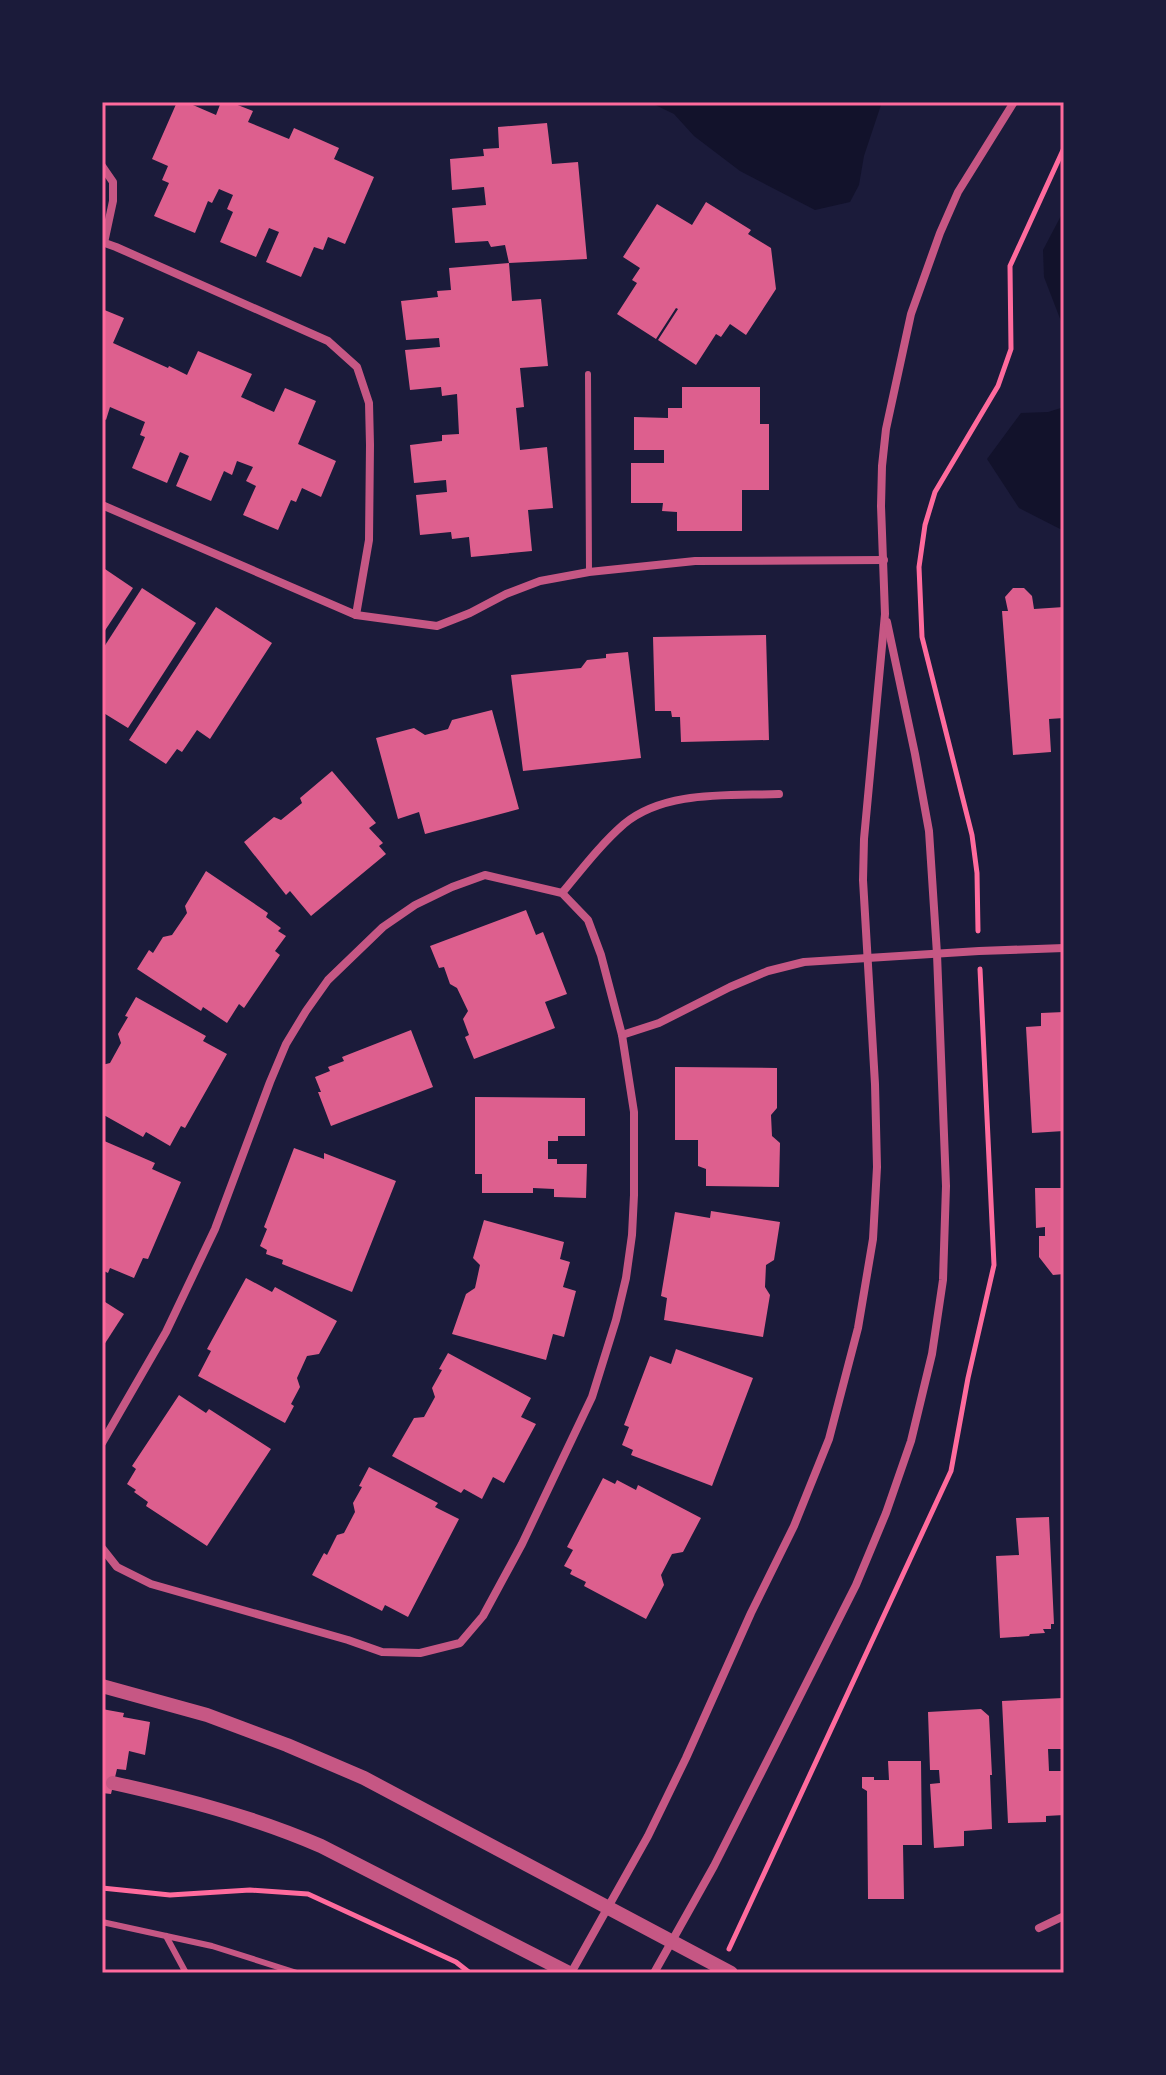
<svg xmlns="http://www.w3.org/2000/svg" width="1166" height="2075" font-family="'Open Sans',sans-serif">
<rect width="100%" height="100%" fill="#1b1b3a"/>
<!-- water -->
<g fill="#12122b">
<polygon points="649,102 882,102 864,156 859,185 850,202 815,210 740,171 694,136 674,114"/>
<polygon points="1064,210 1064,329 1044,277 1043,250"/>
<polygon points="1064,407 1064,531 1019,508 987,459 1021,413 1048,412"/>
</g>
<!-- building -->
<g fill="#dd5f8e">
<polygon points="177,102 186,102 216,115 221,102 230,102 253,111 248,122 289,139 294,128 339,148 334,159 374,177 345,244 328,237 323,250 314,247 301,277 266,262 279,232 269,228 256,257 220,242 233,212 227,209 233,195 219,189 212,203 208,201 195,233 154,216 169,183 162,180 168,166 152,159"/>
<polygon points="547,123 552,164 578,162 587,259 509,263 505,245 491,247 488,241 455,243 452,208 486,205 484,187 452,190 450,159 484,156 483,149 499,148 498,127"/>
<polygon points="706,202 751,230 748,234 771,248 776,289 746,335 730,324 721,337 716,334 696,365 658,340 678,309 676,308 656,339 617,314 637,283 632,280 640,268 623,257 657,204 692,225"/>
<polygon points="509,263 512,301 541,299 548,366 520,368 524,407 516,408 520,450 547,447 553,508 528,510 532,551 471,557 469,537 452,539 451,532 420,535 416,495 447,492 446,480 414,483 410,445 442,441 442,435 459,434 457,394 442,396 441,387 410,390 405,350 440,347 439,338 406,340 401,301 438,297 437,291 451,290 449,268"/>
<polygon points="102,309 124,318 113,343 168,368 169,366 187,375 198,351 252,374 241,397 274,412 285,388 316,401 298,444 336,461 321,497 302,488 296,502 291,500 278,530 243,515 256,486 246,481 253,467 237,461 232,475 224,471 211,501 176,486 189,456 180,452 167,483 132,468 145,437 140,435 145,422 110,407 106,420 102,418"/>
<polygon points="682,387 760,387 760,424 769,424 769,490 742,490 742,531 677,531 677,512 662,511 663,503 631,503 631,463 664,463 664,450 634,450 634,417 668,418 668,408 682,408"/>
<polygon points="102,567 133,588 102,635"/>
<polygon points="142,588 196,623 128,728 102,712 102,650"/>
<polygon points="1013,588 1024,588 1032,596 1034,609 1064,607 1064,718 1049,719 1051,752 1013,755 1002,611 1008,611 1005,597"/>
<polygon points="216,607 272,643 210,739 197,730 182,752 177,749 166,764 129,740"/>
<polygon points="766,635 769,740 681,742 680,717 672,717 671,711 655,711 653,637"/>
<polygon points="628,652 641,758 523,771 511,675 581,668 587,660 606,658 606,654"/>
<polygon points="492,710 519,809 425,834 419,812 398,819 376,738 414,728 425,735 448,729 452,720"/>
<polygon points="332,771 376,823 369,828 383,843 379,846 386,854 311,916 290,891 286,895 244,842 274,817 281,820 302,803 300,798"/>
<polygon points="206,871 268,913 266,917 281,928 278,931 286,936 275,951 280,955 244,1008 239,1004 227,1023 203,1007 201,1011 137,969 149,950 153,953 163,937 172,935 187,913 185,906"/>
<polygon points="526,910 536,935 543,932 567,994 545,1002 555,1028 474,1059 465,1037 469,1035 463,1019 468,1011 457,988 450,984 444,967 439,968 430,946"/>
<polygon points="136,997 206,1036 203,1041 227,1054 185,1128 181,1126 170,1146 146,1132 143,1137 102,1114 102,1065 110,1063 121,1043 118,1034 128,1017 125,1016"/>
<polygon points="1064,1012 1064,1131 1032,1133 1026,1027 1041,1026 1041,1013"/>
<polygon points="411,1030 433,1087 331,1126 318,1092 321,1092 315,1077 330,1071 328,1067 344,1061 342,1057"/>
<polygon points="675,1067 777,1068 777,1108 771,1115 772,1136 780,1143 779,1187 706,1186 706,1169 698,1166 698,1140 675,1140"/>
<polygon points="475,1097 585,1098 585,1136 558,1136 558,1141 548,1141 548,1159 557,1159 557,1164 587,1164 586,1198 554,1197 554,1189 533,1188 533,1193 482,1193 482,1174 475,1174"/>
<polygon points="102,1140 155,1163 152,1169 181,1182 148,1259 143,1258 134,1278 110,1268 108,1273 102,1270"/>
<polygon points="294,1148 324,1159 324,1153 396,1181 352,1292 282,1264 283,1260 266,1254 267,1250 260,1246 267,1229 264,1227"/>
<polygon points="1035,1188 1064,1188 1064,1274 1053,1275 1039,1257 1039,1236 1045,1236 1045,1227 1036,1228"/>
<polygon points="711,1211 780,1222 774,1260 766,1265 765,1287 770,1295 763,1337 664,1320 667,1298 661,1296 675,1212 710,1218"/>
<polygon points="484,1220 564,1242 560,1259 570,1262 563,1287 576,1291 564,1337 553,1334 546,1360 452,1334 466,1294 475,1288 480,1265 473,1258"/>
<polygon points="246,1278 272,1292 275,1287 337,1321 319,1354 307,1356 297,1378 300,1387 291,1404 294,1406 285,1423 198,1376 211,1351 207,1349"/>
<polygon points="102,1300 124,1314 102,1348"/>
<polygon points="676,1349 753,1378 712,1486 631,1455 633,1450 622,1445 629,1427 624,1425 650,1356 671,1364"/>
<polygon points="448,1353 531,1398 521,1417 536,1424 504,1483 493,1477 482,1499 464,1489 461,1493 392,1456 414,1418 424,1417 435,1397 432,1388 442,1370 439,1369"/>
<polygon points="179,1395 206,1413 209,1409 271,1449 207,1546 146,1506 148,1502 134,1492 136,1490 127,1484 136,1469 132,1466"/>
<polygon points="369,1467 438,1503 435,1507 459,1519 408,1617 385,1605 382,1611 312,1575 324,1553 327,1555 337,1535 344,1533 355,1512 353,1503 362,1487 359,1486"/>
<polygon points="603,1478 615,1484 617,1480 636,1490 638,1485 701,1518 683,1552 672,1554 661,1575 664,1585 646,1619 584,1586 586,1582 570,1574 572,1570 564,1566 573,1550 567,1547"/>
<polygon points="1049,1517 1054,1624 1051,1624 1051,1629 1043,1629 1045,1633 1030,1634 1029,1636 1000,1638 996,1556 1019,1555 1016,1518"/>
<polygon points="1063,1698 1064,1749 1048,1749 1049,1771 1064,1771 1064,1815 1046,1816 1046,1822 1008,1823 1002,1701"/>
<polygon points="102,1709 124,1713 123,1717 150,1722 145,1755 129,1751 126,1770 117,1769 111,1794 102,1793"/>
<polygon points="981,1709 989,1716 992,1775 990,1775 992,1829 964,1831 964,1846 934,1848 930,1784 940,1783 939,1770 930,1770 928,1712"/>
<polygon points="888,1761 921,1761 922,1845 903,1845 904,1899 868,1899 867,1791 862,1788 862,1777 874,1777 874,1780 889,1780"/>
</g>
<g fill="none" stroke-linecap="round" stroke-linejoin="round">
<!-- path -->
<g stroke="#ff6b9d" stroke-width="5">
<polyline points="978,931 977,873 972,835 922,637 919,567 925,525 935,492 998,386 1011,349 1010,266 1064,148"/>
<polyline points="102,1888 170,1895 250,1890 308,1894 456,1962 470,1973"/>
<polyline points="729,1949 951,1471 968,1378 994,1265 980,969"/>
</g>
<!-- service -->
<g stroke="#c65784" stroke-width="6">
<polyline points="588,374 589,572"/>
<polyline points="102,1922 212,1946 297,1973"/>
<polyline points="166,1936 186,1973"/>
</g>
<!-- minor -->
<g stroke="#c65784" stroke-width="8">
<polyline points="102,166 113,182 113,201 104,243"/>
<polyline points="102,242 116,247 328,341 357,367 369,403 370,445 369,540 356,615"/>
<polyline points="102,505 356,615 437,626 470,613 506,594 540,581 589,572 695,561 884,560"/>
<path d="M562,893C582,869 601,844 624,824C665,790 729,796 779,794"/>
<polyline points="622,1035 659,1023 730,987 768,971 804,962 979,951 1064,948"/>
<polyline points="102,1443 166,1332 215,1229 270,1082 286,1044 306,1011 328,980 383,927 415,905 452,887 485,875 562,893 588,920 601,955 622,1035 634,1112 634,1195 632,1235 626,1278 616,1320 592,1397 522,1544 483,1616 460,1643 420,1653 382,1652 348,1640 151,1584 117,1567 102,1548"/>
<polyline points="1039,1928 1064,1916"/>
<polyline points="571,1973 648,1836 686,1758 751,1613 794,1526 829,1439 858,1328 873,1239 877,1167 875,1084 863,880 864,839 885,614 881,506 882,466 886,429 911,314 940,233 958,192 1014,102"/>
<polyline points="654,1973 714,1866 856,1585 886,1513 911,1441 932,1354 943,1280 946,1186 937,954 929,831 915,754 887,622"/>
</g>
<!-- tertiary -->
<g stroke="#c65784" stroke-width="14">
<polyline points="102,1686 207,1715 287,1745 364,1778 731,1973"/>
<path d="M113,1783C185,1799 254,1817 321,1846L569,1973"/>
</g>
</g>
<!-- border -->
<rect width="1166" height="2075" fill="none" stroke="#1b1b3a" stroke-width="208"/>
<rect x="104" y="104" width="958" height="1867" fill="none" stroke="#ff6b9d" stroke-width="3"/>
</svg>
